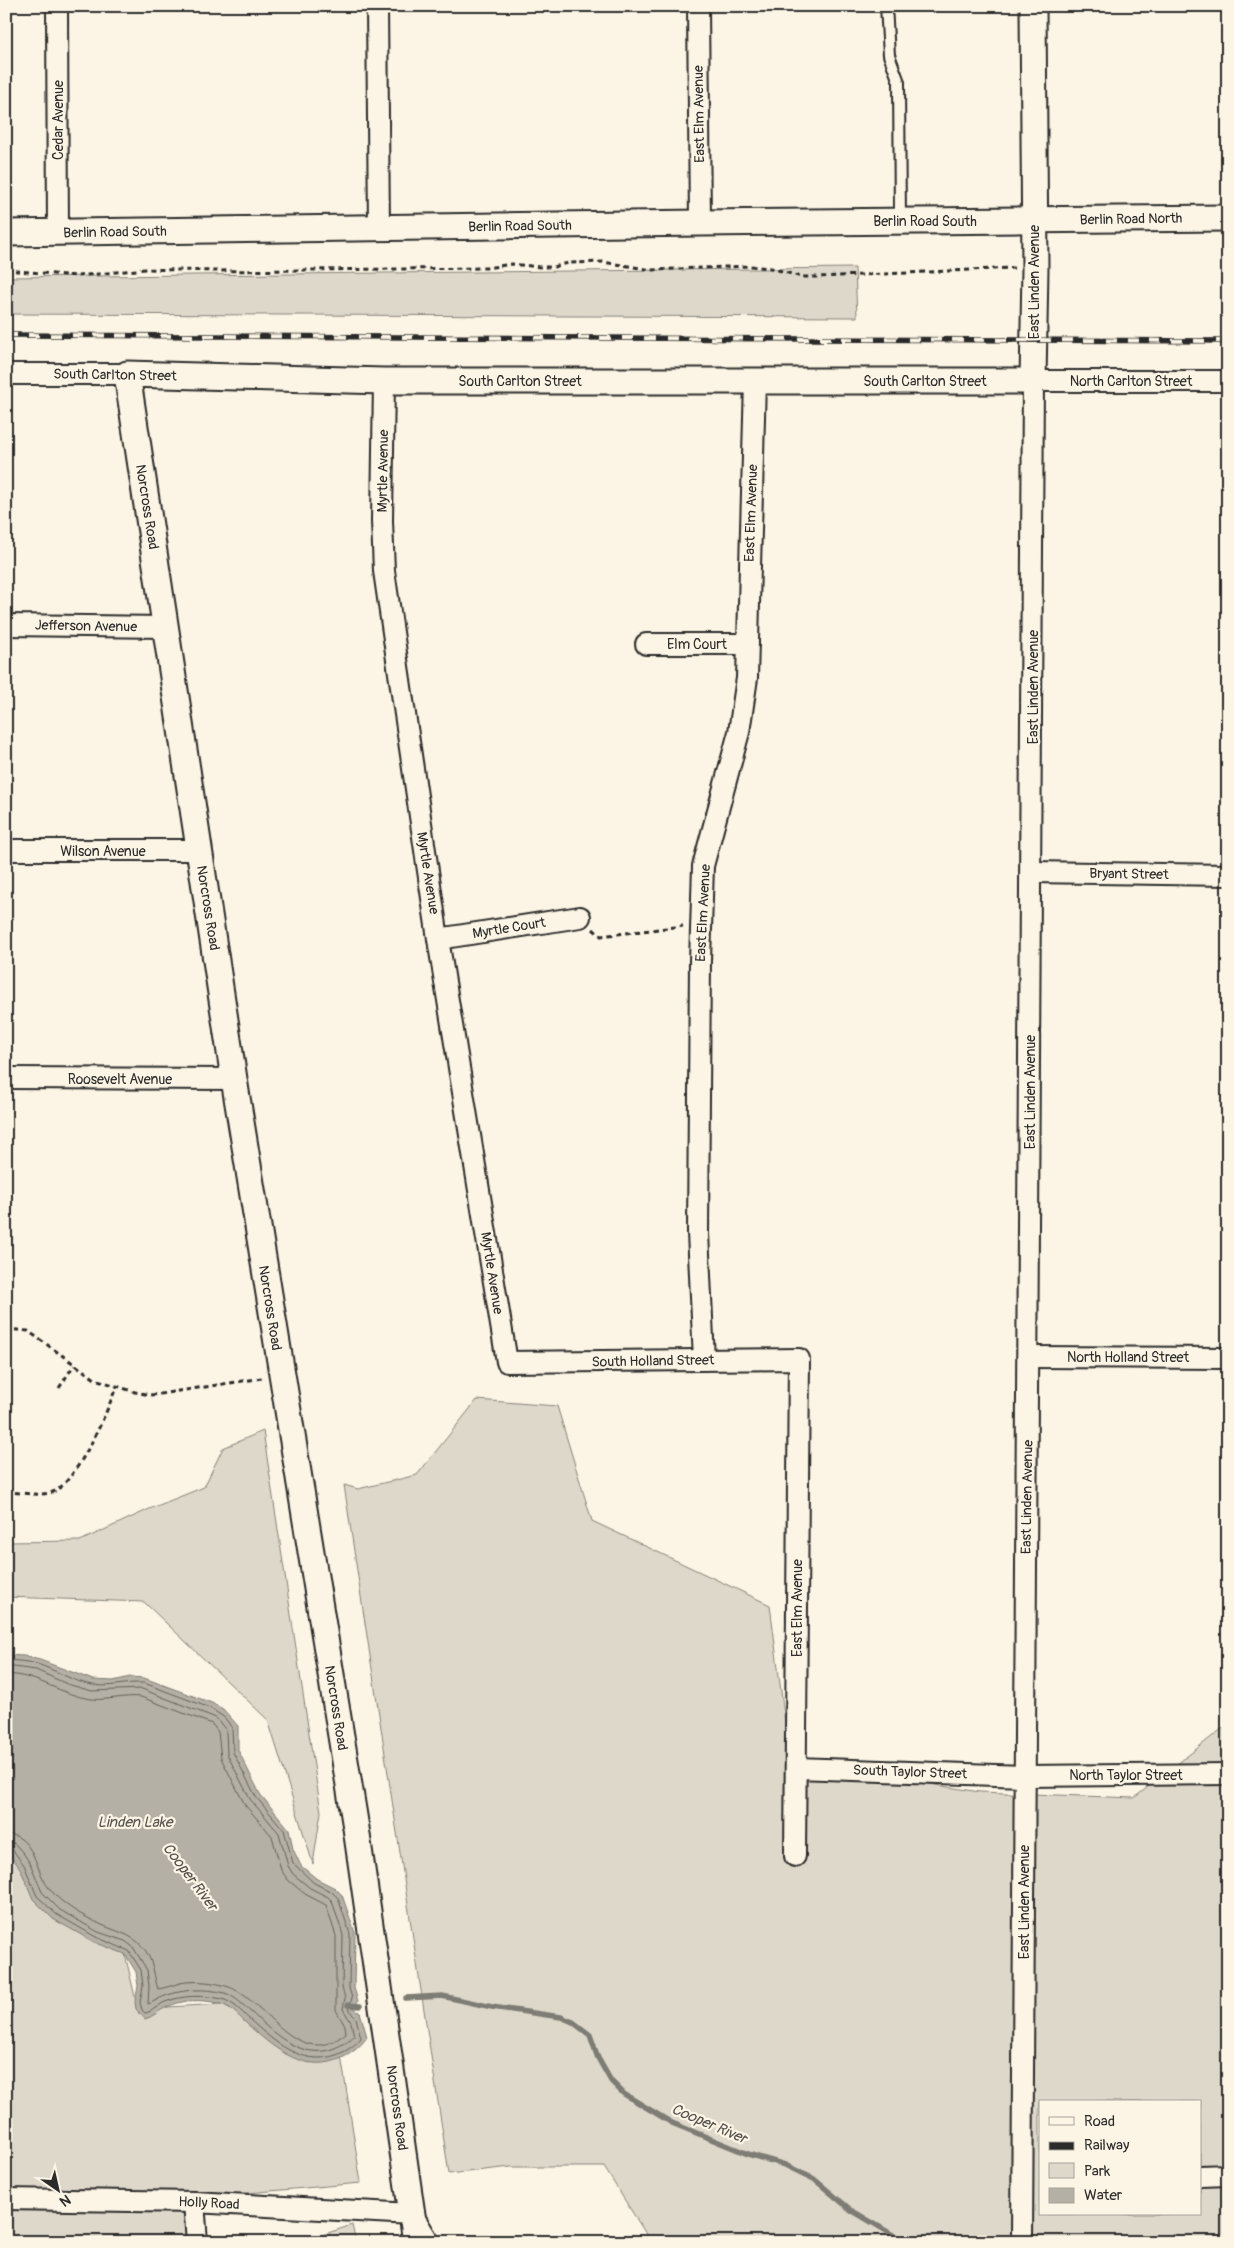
<svg xmlns="http://www.w3.org/2000/svg" width="1234" height="2248" font-family="Pangolin,sans-serif">
<rect width="100%" height="100%" fill="#fcf5e5"/>
<filter id="ink" filterUnits="userSpaceOnUse"><feTurbulence type="fractalNoise" baseFrequency=".02" numOctaves="2"/><feDisplacementMap in="SourceGraphic" scale="10" xChannelSelector="R" yChannelSelector="G"/><feConvolveMatrix kernelMatrix="1 2 1 2 8 2 1 2 1" color-interpolation-filters="sRGB"/></filter>
<g filter="url(#ink)">
<!-- green -->
<g fill="#ded8ca" stroke="#84827a" fill-rule="evenodd">
<polygon points="855,268 857,317 6,314 6,277"/>
<path d="M477,1400L557,1406L592,1521L770,1605L790,1762L980,1792L1134,1798L1228,1724V2242H651L604,2167H511L449,2174L344,1485L358,1489L417,1475ZM1040,2102H1200V2214H1040Z"/>
<polygon points="263,1431 321,1812 313,1864 268,1720 144,1602 6,1597 6,1542 80,1541 154,1507 204,1487 223,1448"/>
<polygon points="6,1852 125,1954 139,2014 167,2007 223,2004 309,2063 340,2049 361,2183 202,2197 201,2242 6,2242"/>
<polygon points="352,2225 356,2242 307,2242 307,2240"/>
</g>
<!-- water -->
<path fill="#b4b0a5" stroke="#7d7b74" d="M6,1655L24,1656L40,1660L93,1680L113,1681L130,1677L144,1678L212,1703L223,1709L238,1726V1750L260,1794L289,1829L293,1849L301,1866L317,1879L335,1888L342,1895L355,1933L354,1988L358,2001L354,2007L356,2011L360,2012L367,2037C360,2048 348,2056 337,2060C301,2073 270,2045 246,2023C238,2016 232,2007 221,2004C204,1999 181,1999 165,2008C158,2011 153,2017 145,2019L136,2009L135,2002L138,1986L136,1972L125,1954L94,1942L53,1919L33,1899L20,1868L6,1850Z"/>
<g fill="none" stroke-linecap="round" stroke-linejoin="round">
<!-- shore -->
<g stroke="#62605c" stroke-width="1">
<path d="M6,1660C17,1661 27,1661 37,1664C56,1670 73,1682 93,1685C110,1688 126,1682 144,1683L210,1708L225,1718L232,1728L233,1752L256,1797L284,1830L293,1863L314,1883L332,1892L338,1898L350,1934L349,1988L352,1998L349,2008L352,2014L356,2018L361,2038C356,2045 345,2052 336,2055C302,2067 273,2041 249,2019C241,2011 233,2002 222,1999C203,1995 183,1995 165,2002C158,2005 152,2012 145,2013L142,2010L140,2002L143,1986L141,1970L129,1951L96,1937L56,1914L37,1896L24,1865L12,1849L6,1848"/>
<path d="M6,1666L36,1670L67,1684L92,1691L142,1689L216,1718L226,1730L227,1754L250,1799L279,1833L288,1866L293,1874L310,1888L328,1897L332,1901L343,1935L342,1988L345,1998L343,2009L351,2022L354,2036C315,2069 283,2043 252,2013C244,2006 236,1997 225,1993C205,1988 184,1989 165,1996C159,1998 154,2002 148,2004L149,1986L147,1970L133,1947L125,1941L98,1932L60,1910L42,1892L30,1863L23,1853L15,1844L6,1841"/>
<path d="M6,1674C40,1675 60,1695 91,1699C108,1701 124,1695 141,1697L212,1724L218,1732L221,1758L245,1805L272,1836L281,1870L288,1880L305,1894L326,1905L336,1936V2010L345,2026L346,2033C298,2073 267,2001 229,1987C215,1982 195,1980 180,1983C173,1985 165,1988 158,1989C154,1977 154,1965 147,1953C136,1935 120,1933 102,1925C83,1916 62,1905 49,1888C35,1871 35,1835 6,1834"/>
</g>
<!-- stream -->
<g stroke="#7d7b74" stroke-width="5.5">
<polyline points="406,1998 442,1996 492,2007 561,2017 573,2022 590,2035 598,2058 611,2081 624,2094 672,2123 748,2154 785,2165 814,2179 851,2210 905,2242"/>
<polyline points="348,2005 360,2006"/>
</g>
<defs>
<polyline id="service" points="886,6 889,55 899,82 900,221"/>
<g id="minor">
<polyline points="57,6 58,233"/>
<polyline points="377,6 379,228"/>
<polyline points="698,6 700,223"/>
<polyline points="6,374 127,374"/>
<polyline points="384,381 382,521 384,571 438,939 507,1362 799,1359 795,1856"/>
<polyline points="6,625 165,627"/>
<polyline points="646,644 748,644"/>
<polyline points="6,850 199,850"/>
<polyline points="1031,872 1228,875"/>
<polyline points="438,939 580,917"/>
<polyline points="6,1078 234,1079"/>
<polyline points="1029,1357 1228,1358"/>
<polyline points="704,1360 698,1233 700,961 703,866 739,732 747,678 755,381"/>
<polyline points="796,1768 1025,1776 1228,1774"/>
<polyline points="1200,2176 1228,2175"/>
<polyline points="6,2199 194,2202 412,2214 429,2242"/>
<polyline points="194,2202 197,2242"/>
<polyline points="1022,2242 1033,381 1228,381"/>
</g>
<g id="tertiary">
<polyline points="6,233 700,223 1228,218"/>
<polyline points="416,2242 356,1828 234,1079 127,374 384,381 1033,381 1035,268 1033,6"/>
</g>
</defs>
<!-- service casing -->
<use href="#service" stroke="#2b2b2b" stroke-width="14"/>
<!-- minor casing -->
<use href="#minor" stroke="#2b2b2b" stroke-width="24"/>
<!-- tertiary casing -->
<use href="#tertiary" stroke="#2b2b2b" stroke-width="29"/>
<!-- path -->
<g stroke="#2b2b2b" stroke-width="3" stroke-dasharray="5 4" stroke-linecap="butt">
<polyline points="6,270 78,276 145,269 215,271 486,268 512,264 540,267 554,267 568,263 603,262 653,270 750,266 771,268 802,277 818,277 1014,268"/>
<polyline points="593,929 601,936 683,926"/>
<polyline points="6,1329 28,1331 95,1379 135,1392 150,1395 160,1394 262,1378"/>
<polyline points="59,1388 74,1365"/>
<path d="M6,1492C20,1492 40,1497 53,1492C76,1483 108,1411 116,1387"/>
</g>
<!-- service -->
<use href="#service" stroke="#fcf5e5" stroke-width="10"/>
<!-- minor -->
<use href="#minor" stroke="#fcf5e5" stroke-width="20"/>
<!-- tertiary -->
<use href="#tertiary" stroke="#fcf5e5" stroke-width="25"/>
<defs>
<polyline id="rail" points="6,335 1228,341"/>
</defs>
<!-- rail casing -->
<use href="#rail" stroke="#2b2b2b" stroke-width="5.5"/>
<!-- rail -->
<use href="#rail" stroke="#fcf5e5" stroke-width="4" stroke-dasharray="11" stroke-linecap="butt"/>
</g>
</g>
<g text-anchor="middle" dominant-baseline="central" stroke-width="4.5" stroke-linejoin="round" paint-order="stroke">
<!-- street labels -->
<g font-size="14" fill="#2b2b2b" stroke="#fcf5e5">
<text transform="translate(699 114) rotate(-91)">East Elm Avenue</text>
<text transform="translate(58 120) rotate(-90)">Cedar Avenue</text>
<text transform="translate(1131 219) rotate(-1)">Berlin Road North</text>
<text x="925" y="221">Berlin Road South</text>
<text transform="translate(520 226) rotate(-1)">Berlin Road South</text>
<text transform="translate(115 232) rotate(-1)">Berlin Road South</text>
<text transform="translate(1034 282) rotate(-90)">East Linden Avenue</text>
<text transform="translate(115 375) rotate(1)">South Carlton Street</text>
<text x="520" y="381">South Carlton Street</text>
<text x="925" y="381">South Carlton Street</text>
<text x="1131" y="381">North Carlton Street</text>
<text transform="translate(383 471) rotate(-89)">Myrtle Avenue</text>
<text transform="translate(147 507) rotate(81)">Norcross Road</text>
<text transform="translate(751 513) rotate(-88)">East Elm Avenue</text>
<text transform="translate(86 626) rotate(1)">Jefferson Avenue</text>
<text x="697" y="644">Elm Court</text>
<text transform="translate(1033 687) rotate(-90)">East Linden Avenue</text>
<text x="103" y="851">Wilson Avenue</text>
<text transform="translate(428 873) rotate(81)">Myrtle Avenue</text>
<text transform="translate(1129 874) rotate(1)">Bryant Street</text>
<text transform="translate(208 908) rotate(81)">Norcross Road</text>
<text transform="translate(703 913) rotate(-87)">East Elm Avenue</text>
<text transform="translate(509 928) rotate(-9)">Myrtle Court</text>
<text x="120" y="1079">Roosevelt Avenue</text>
<text transform="translate(1030 1092) rotate(-90)">East Linden Avenue</text>
<text transform="translate(492 1273) rotate(81)">Myrtle Avenue</text>
<text transform="translate(270 1308) rotate(81)">Norcross Road</text>
<text x="1128" y="1357">North Holland Street</text>
<text transform="translate(653 1361) rotate(-1)">South Holland Street</text>
<text transform="translate(1027 1497) rotate(-89)">East Linden Avenue</text>
<text transform="translate(797 1608) rotate(-90)">East Elm Avenue</text>
<text transform="translate(336 1708) rotate(81)">Norcross Road</text>
<text transform="translate(910 1772) rotate(2)">South Taylor Street</text>
<text x="1126" y="1775">North Taylor Street</text>
<text transform="translate(1024 1902) rotate(-90)">East Linden Avenue</text>
<text transform="translate(397 2108) rotate(82)">Norcross Road</text>
<text transform="translate(209 2203) rotate(3)">Holly Road</text>
</g>
<!-- water labels -->
<g font-size="15" font-style="italic" fill="#545350" stroke="#fcf5e5">
<text x="135" y="1822">Linden Lake</text>
<text transform="translate(190 1877) rotate(53)">Cooper River</text>
<text transform="translate(709 2124) rotate(23)">Cooper River</text>
</g>
</g>
<!-- margin -->
<rect width="1234" height="2248" fill="none" stroke="#fcf5e5" stroke-width="25"/>
<rect x="12" y="12" width="1209" height="2223" fill="none" stroke="#2b2b2b" stroke-width="2" filter="url(#ink)"/>
<!-- legend -->
<rect x="1039" y="2100" width="162" height="115" fill="#fcf5e5" stroke="#a8a49b"/>
<rect x="1049" y="2117" width="25" height="8" fill="#fcf5e5" stroke="#a8a49b"/>
<text x="1084" y="2126" font-size="15" fill="#2b2b2b">Road</text>
<rect x="1049" y="2142" width="25" height="8" fill="#2b2b2b" stroke="#a8a49b"/>
<text x="1084" y="2150" font-size="15" fill="#2b2b2b">Railway</text>
<rect x="1049" y="2163" width="25" height="15" fill="#ded8ca" stroke="#a8a49b"/>
<text x="1084" y="2176" font-size="15" fill="#2b2b2b">Park</text>
<rect x="1049" y="2188" width="25" height="15" fill="#b4b0a5" stroke="#a8a49b"/>
<text x="1084" y="2200" font-size="15" fill="#2b2b2b">Water</text>
<!-- north arrow -->
<g transform="translate(58 2190) rotate(146)" stroke="#fcf5e5" stroke-width="4" paint-order="stroke">
<path d="M0-4L9 19L0 12L-9 19Z" fill="#2b2b2b"/>
<text y="-8" font-size="14" font-weight="bold" text-anchor="middle" fill="#2b2b2b">N</text>
</g>
</svg>
